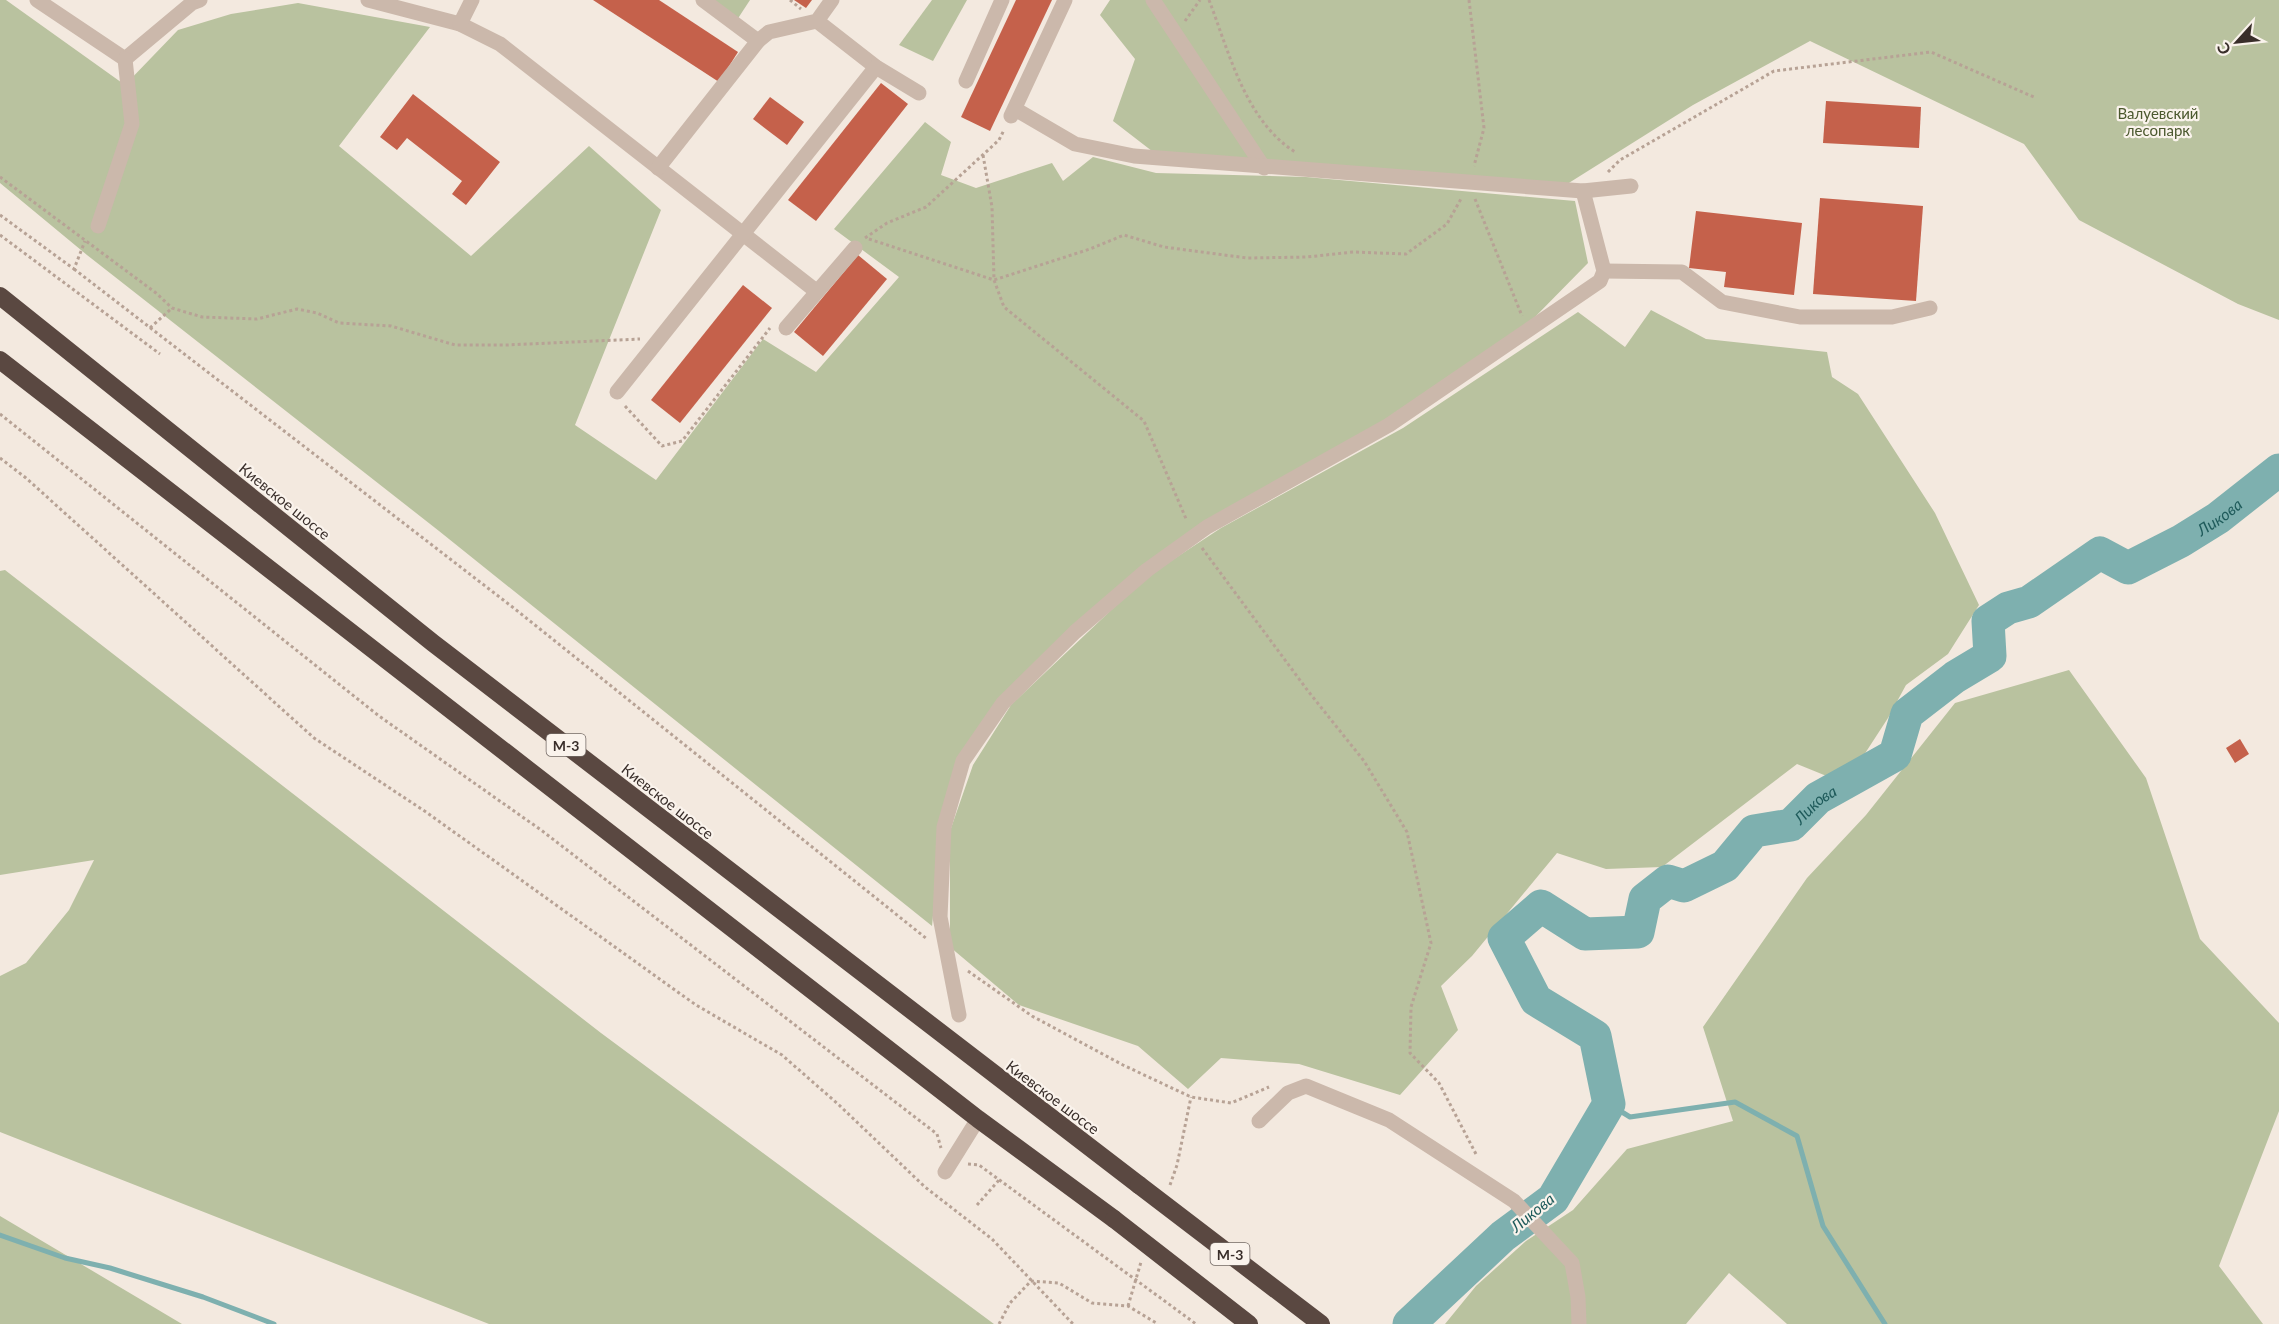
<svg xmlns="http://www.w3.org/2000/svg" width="2279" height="1324" font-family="Lato,sans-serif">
<rect width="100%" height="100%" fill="#f3e9df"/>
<!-- green -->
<g fill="#b9c29f">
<polygon points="0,0 6,0 125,85 178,30 231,14 298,3 430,27 339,146 471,256 589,146 661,210 575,425 656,480 763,339 816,372 899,277 834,229 925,122 951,142 941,175 976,188 1052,163 1063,181 1093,157 1156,173 1306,177 1575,201 1588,263 1533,319 1371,429 1210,520 1067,635 961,760 942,820 932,926 439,531 87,255 0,183"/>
<polygon points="698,0 750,0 733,26"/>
<polygon points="932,0 967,0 933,61 899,45"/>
<polygon points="1110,0 2279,0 2279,320 2238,304 2079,220 2024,144 1810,41 1693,105 1564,186 1161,158 1113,121 1135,59 1100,15"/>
<polygon points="1651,310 1706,339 1827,352 1832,377 1858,394 1935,513 1979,605 1948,654 1906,685 1888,718 1862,758 1829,777 1797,764 1662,867 1606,869 1557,853 1472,956 1441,986 1458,1030 1400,1095 1299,1064 1221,1058 1188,1089 1138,1046 1019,1005 950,947 950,831 973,765 1011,705 1145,578 1221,528 1403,428 1578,312 1625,347"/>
<polygon points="5,570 601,1033 994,1324 489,1324 0,1132 0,976 26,963 69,910 94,860 0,875 0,571"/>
<polygon points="2069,670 2146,778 2200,939 2279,1023 2279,1111 2219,1266 2263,1324 1787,1324 1729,1273 1686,1324 1445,1324 1476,1286 1526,1241 1573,1210 1627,1149 1733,1121 1703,1027 1807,878 1866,815 1955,703"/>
<polygon points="0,1216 182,1324 0,1324"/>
</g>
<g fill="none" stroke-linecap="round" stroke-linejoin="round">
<!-- stream -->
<g stroke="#7eb0af" stroke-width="5">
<polyline points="1609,1104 1630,1117 1735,1102 1797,1136 1823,1226 1885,1324"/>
<polyline points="0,1235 65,1258 110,1268 203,1297 274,1324"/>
</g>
<!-- river -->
<path stroke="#7eb0af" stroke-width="33" id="s1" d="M1409,1324L1503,1236L1553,1199L1609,1104L1595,1036L1536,1000L1504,938L1541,906L1585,934L1638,932L1645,899L1668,881L1684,886L1725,866L1754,831L1791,825L1818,798L1895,755L1907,714L1955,677L1990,656L1988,621L2008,608L2029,602L2100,553L2128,568L2181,541L2218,518L2279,470"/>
</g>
<!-- building -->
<g fill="#c5614b">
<polygon points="593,0 659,0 738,52 719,82"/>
<polygon points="794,0 812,0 806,8"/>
<polygon points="1016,0 1052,0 990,131 961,117"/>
<polygon points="881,83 908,104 816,221 788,200"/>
<polygon points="413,94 500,162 466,205 452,194 462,181 407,138 397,150 380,137"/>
<polygon points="770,97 804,122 787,145 753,119"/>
<polygon points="1826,101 1921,107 1919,148 1823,143"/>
<polygon points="1820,198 1923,206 1916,301 1813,294"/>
<polygon points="1696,211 1802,223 1794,295 1724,287 1726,272 1689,268"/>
<polygon points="858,255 887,279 823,356 794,332"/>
<polygon points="743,285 772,308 680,423 651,400"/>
<polygon points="2240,739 2249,754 2235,763 2226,748"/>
</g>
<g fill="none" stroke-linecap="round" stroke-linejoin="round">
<!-- path -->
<g stroke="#b7a295" stroke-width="3" stroke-dasharray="3 3" stroke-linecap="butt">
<polyline points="790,0 801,9"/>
<path d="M1209,0C1229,52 1245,120 1295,152"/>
<polyline points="1469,0 1484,128 1474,166"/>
<polyline points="1185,21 1200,0"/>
<polyline points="983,155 992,207 994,280 1004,307 1144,421 1187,521"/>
<polyline points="1608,172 1620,160 1774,71 1931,52 2036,98"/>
<polyline points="0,177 156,293 172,308 202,317 257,319 297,309 317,313 339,323 391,326 455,345 506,345 640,339"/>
<polyline points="1475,199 1522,316"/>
<polyline points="0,215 74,269 85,241"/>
<polyline points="0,235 160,354"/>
<polyline points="865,238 887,223 926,207 999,140 1004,130"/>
<polyline points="869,239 994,280 1090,249 1124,235 1164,247 1247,258 1307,257 1353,252 1406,254 1447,224 1462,197"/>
<polyline points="74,269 515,609 927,939"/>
<polyline points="150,328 172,308"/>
<polyline points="625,406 662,446 682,441 770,328"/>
<polyline points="0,414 379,716 541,830 937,1134 941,1148"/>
<polyline points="0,458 26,478 314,738 426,812 696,1005 782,1055 839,1105 925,1187 992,1239 1073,1324"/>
<polyline points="1202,548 1308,691 1364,761 1407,832 1431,943 1411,1007 1410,1053 1439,1083 1477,1156"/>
<polyline points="968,971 1032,1016 1123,1065 1191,1097 1231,1103 1269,1087"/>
<polyline points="968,1164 979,1165 1196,1324"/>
<polyline points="1170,1185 1177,1165 1191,1097"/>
<polyline points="977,1205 999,1180"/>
<polyline points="1128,1306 1141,1262"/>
<polyline points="999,1324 1010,1303 1031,1281 1059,1283 1092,1303 1128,1306 1158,1324"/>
</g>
<!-- minor -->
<g stroke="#cbb8ab" stroke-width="15">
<polyline points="37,0 125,59"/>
<polyline points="368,0 460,24 500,44 816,291"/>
<polyline points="703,0 758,41"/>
<polyline points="1153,0 1264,168"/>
<polyline points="817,21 876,67 919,93"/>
<polyline points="460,24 472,0"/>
<polyline points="125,59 192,3 200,0"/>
<polyline points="966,81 1002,0"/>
<polyline points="1015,109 1075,144 1134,156 1583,191 1631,186"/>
<polyline points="1011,116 1065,0"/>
<polyline points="658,168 758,41 769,32 817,21 832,0"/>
<polyline points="98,226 132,124 125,59"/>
<polyline points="1604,271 1682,272 1722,302 1800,317 1892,317 1930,308"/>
<polyline points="786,328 855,248"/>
<polyline points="617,392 876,67"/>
<polyline points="959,1015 940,917 944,827 963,761 1003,703 1075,632 1147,570 1207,527 1389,425 1600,281 1604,271 1583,191"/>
<polyline points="1259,1121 1288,1093 1306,1086 1389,1120 1514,1201 1572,1263 1578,1297 1579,1324"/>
<polyline points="945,1172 978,1119"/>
</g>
<!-- highway -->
<g stroke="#5a4841" stroke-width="18">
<polyline points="0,296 433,643 1139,1185"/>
<polyline points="0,360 978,1119 1114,1219"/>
</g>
<!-- highway-bridge -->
<g stroke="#5a4841" stroke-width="18">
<polyline points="1139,1185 1321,1324"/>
<polyline points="1114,1219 1249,1324"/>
</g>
</g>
<g text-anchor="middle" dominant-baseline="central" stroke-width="4.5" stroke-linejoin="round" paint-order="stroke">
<!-- shield labels -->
<g fill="#faf3ec" stroke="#736964" stroke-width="1.5">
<rect x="546.5" y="734" width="39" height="22" rx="4.5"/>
<rect x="1210.5" y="1243" width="39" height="22" rx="4.5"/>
</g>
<g font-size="14" font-weight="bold" fill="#392e2a">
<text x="566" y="745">М-3</text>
<text x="1230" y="1254">М-3</text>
</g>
<!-- park labels -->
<g font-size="15" fill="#4b582e" stroke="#faf3ec">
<text x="2158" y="113">Валуевский<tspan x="2158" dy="17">лесопарк</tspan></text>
</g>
<!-- street labels -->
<g font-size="15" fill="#392e2a" stroke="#faf3ec">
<text transform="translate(285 501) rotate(39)">Киевское шоссе</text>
<text transform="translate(668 801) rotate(38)">Киевское шоссе</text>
<text transform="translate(1053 1097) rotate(37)">Киевское шоссе</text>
</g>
<!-- water labels -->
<g font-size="16" font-style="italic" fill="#1f5b5b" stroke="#faf3ec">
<text stroke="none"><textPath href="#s1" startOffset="1446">Ликова</textPath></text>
<text stroke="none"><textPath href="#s1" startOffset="904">Ликова</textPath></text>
<text transform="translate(1532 1212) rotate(-39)">Ликова</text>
</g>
</g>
<!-- north arrow -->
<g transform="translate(2237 42) rotate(243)" stroke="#faf3ec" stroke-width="4.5" paint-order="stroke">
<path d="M0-4.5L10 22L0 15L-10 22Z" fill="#392e2a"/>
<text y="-9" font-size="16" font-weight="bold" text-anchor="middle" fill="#392e2a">С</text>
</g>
</svg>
